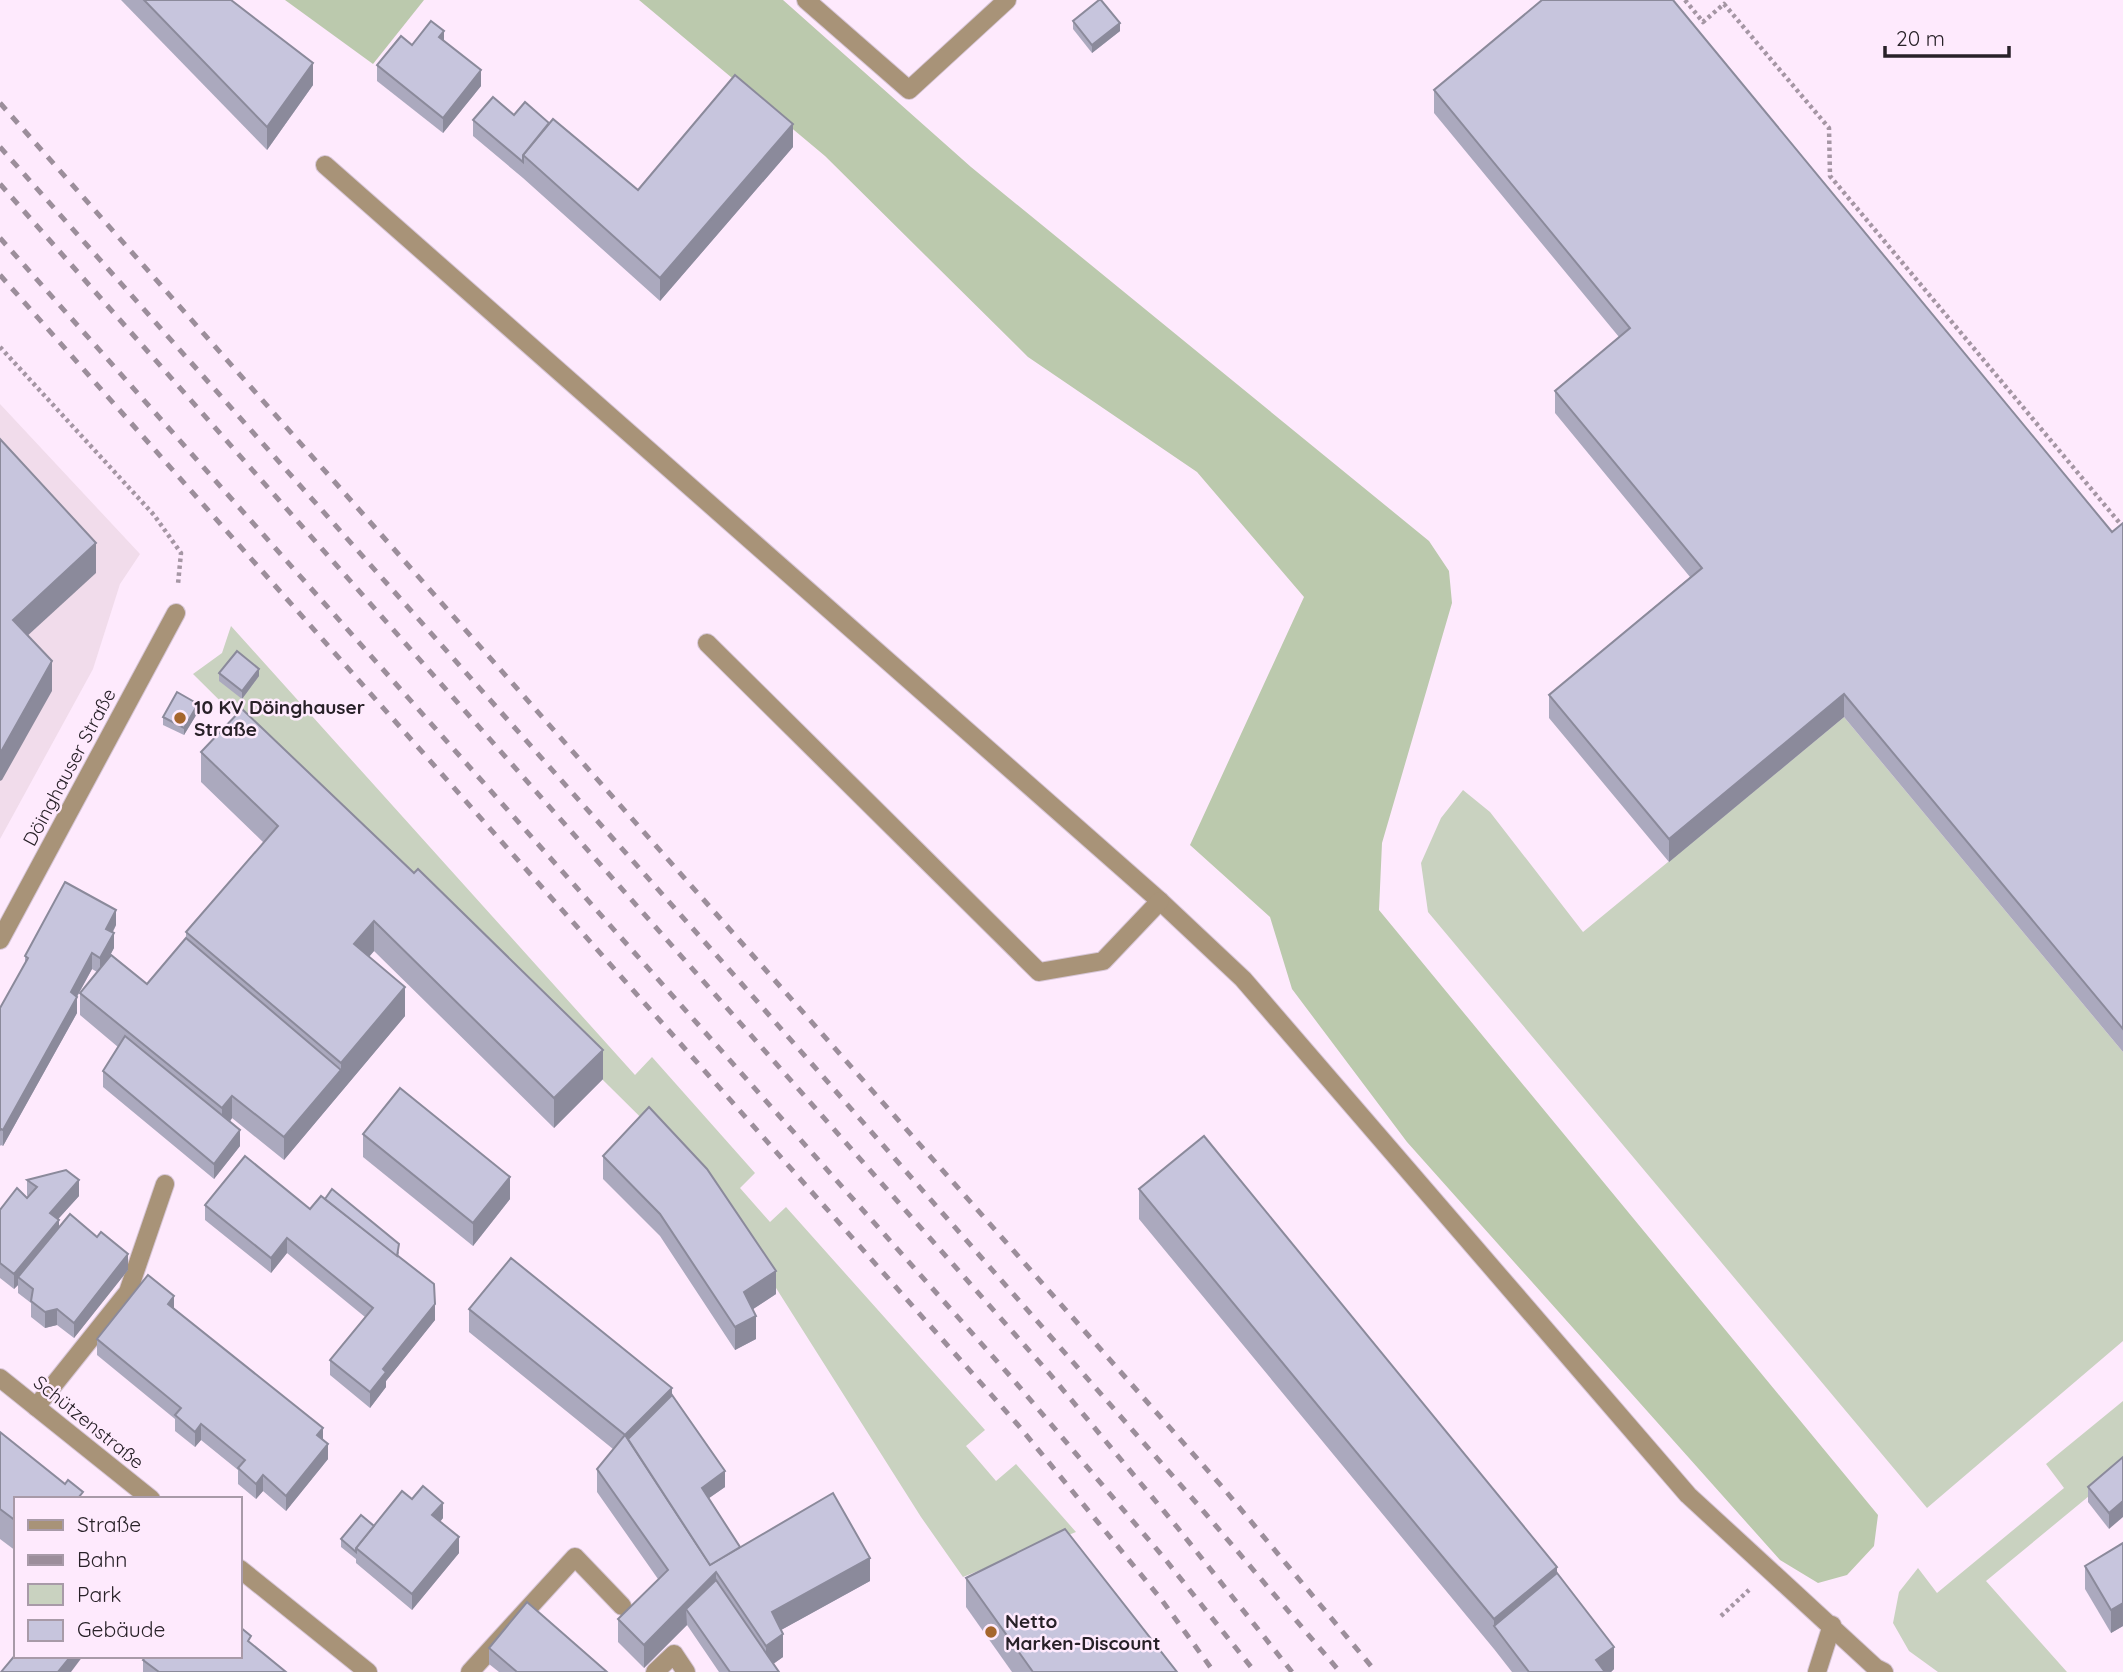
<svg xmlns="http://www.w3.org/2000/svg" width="2123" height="1672" font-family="Quicksand,sans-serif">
<rect width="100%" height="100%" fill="#feeafd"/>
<!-- industrial -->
<polygon fill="#f1dceb" points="0,404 140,554 120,584 93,669 0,839"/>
<!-- green -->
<g fill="#c9d2c0">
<polygon points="231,626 635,1075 652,1057 755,1173 740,1188 770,1222 786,1207 985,1430 966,1446 996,1481 1016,1464 1076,1532 963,1577 921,1517 714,1190 193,674 222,653"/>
<polygon points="1844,717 2123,1052 2123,1341 1927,1508 1428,912 1421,863 1441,818 1463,790 1490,812 1583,932"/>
<polygon points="2123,1401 2123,1468 1986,1581 2067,1672 1938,1672 1909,1651 1893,1623 1899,1592 1918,1568 1937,1593 2064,1488 2046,1464"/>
</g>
<!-- forest -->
<g fill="#bbc9ad">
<polygon points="285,0 424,0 373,64"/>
<polygon points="639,0 783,0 971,167 1429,541 1449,571 1452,603 1382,843 1379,910 1878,1515 1874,1546 1847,1575 1818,1583 1780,1560 1407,1142 1292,989 1270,917 1190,845 1304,597 1197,472 1028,357 825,156"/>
</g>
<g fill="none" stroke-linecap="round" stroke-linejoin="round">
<defs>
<g id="lane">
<polyline points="806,0 909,90 1007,0"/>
<polyline points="325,165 1160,901 1243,979 1688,1495 1876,1668 1884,1672"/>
<polyline points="707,643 1039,972 1103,961 1160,901"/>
<polyline points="36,1407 128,1292 165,1184"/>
<polyline points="470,1672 575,1557 622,1606"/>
<polyline points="655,1672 674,1654 686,1672"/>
<polyline points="1817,1672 1832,1625"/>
</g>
<g id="street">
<polyline points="0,940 176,613"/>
<polyline points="0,1378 151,1499"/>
<polyline points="240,1569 368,1672"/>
</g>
</defs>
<!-- lane casing -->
<use href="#lane" stroke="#d7c6d7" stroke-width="20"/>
<!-- street casing -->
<use href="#street" stroke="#d7c6d7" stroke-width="20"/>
<!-- path -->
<g stroke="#a596a4" stroke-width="4.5" stroke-dasharray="3.5 3.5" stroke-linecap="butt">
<polyline points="1685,0 1703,22 1724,4 1829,128 1830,176 2123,527"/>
<polyline points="0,347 154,515 181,553 178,584"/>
<polyline points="1721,1616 1749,1590"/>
</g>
<!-- lane -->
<use href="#lane" stroke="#a89378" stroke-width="18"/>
<!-- street -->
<use href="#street" stroke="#a89378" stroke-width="18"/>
<!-- rail -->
<g stroke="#9c8e9b" stroke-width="5" stroke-dasharray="9 9" stroke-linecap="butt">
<polyline points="0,103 1224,1489 1376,1672"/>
<polyline points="0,147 741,983 1199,1506 1340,1672"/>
<polyline points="0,184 1049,1373 1177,1527 1292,1672"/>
<polyline points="0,238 1011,1377 1165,1559 1255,1672"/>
<polyline points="0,275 1018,1425 1161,1599 1214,1672"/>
</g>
</g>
<!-- wall -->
<g fill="#aba9be">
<polygon points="121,0 231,0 313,85 267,150"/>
<polygon points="1073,21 1120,31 1092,53 1073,29"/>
<polygon points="444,41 481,86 443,133 377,81 377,65 412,45"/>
<polygon points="1434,90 2112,532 2123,523 2123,1052 1844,717 1669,862 1549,718 1549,695 1690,577 1555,413 1555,391 1619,337 1434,113"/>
<polygon points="514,115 549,123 638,190 793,147 660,301 523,178 473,136 473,120"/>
<polygon points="219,673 259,676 242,699 219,681"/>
<polygon points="198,712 184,735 163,725 163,717"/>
<polygon points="201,752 603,1079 554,1128 374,951 369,957 405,1016 284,1160 232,1118 230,1122 240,1146 214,1179 103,1087 103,1071 118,1047 80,1015 80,993 97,972 92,969 77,997 77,1013 3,1146 1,1145 0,1146 0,1008 25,963 25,956 116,925 113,932 114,948 110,955 147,984 186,938 186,932 264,843 201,782"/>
<polygon points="363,1134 510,1199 473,1246 363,1157"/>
<polygon points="603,1156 776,1294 753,1309 756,1339 735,1350 660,1236 603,1179"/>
<polygon points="27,1180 79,1196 58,1219 59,1227 128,1270 74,1338 57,1325 45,1328 31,1317 31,1303 18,1293 18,1285 14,1289 0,1278 0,1210 28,1197 27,1195"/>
<polygon points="1139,1189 1557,1573 1614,1669 1611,1672 1512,1672 1494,1649 1139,1219"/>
<polygon points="205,1205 310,1209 399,1252 398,1257 435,1320 386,1381 386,1387 370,1408 330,1375 330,1360 365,1317 287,1253 271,1273 205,1220"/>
<polygon points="174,1308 323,1440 328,1459 286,1511 263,1491 256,1499 238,1484 238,1470 201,1440 195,1447 175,1431 175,1419 97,1355 97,1339"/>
<polygon points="469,1309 672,1395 725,1487 709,1498 740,1547 870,1581 781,1630 783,1657 773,1664 779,1672 719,1672 687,1625 644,1668 618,1642 618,1619 658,1579 597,1492 597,1469 613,1449 469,1332"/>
<polygon points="0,1432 83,1499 16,1499 16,1551 0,1539"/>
<polygon points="2123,1457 2109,1529 2088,1502 2088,1487"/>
<polygon points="412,1499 443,1518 440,1522 459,1553 412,1610 356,1563 356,1559 341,1547 341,1539 374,1526"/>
<polygon points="2123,1543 2123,1626 2111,1633 2085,1589 2085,1566"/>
<polygon points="966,1578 1177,1672 1012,1672 966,1607"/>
<polygon points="251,1644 286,1672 143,1672 143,1660"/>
<polygon points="489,1648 607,1672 499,1672 489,1664"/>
</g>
<!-- shaded-wall -->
<g fill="#8b8a9b">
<polygon points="1120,23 1120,31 1092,53 1092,45"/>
<polygon points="444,31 444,47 439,37"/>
<polygon points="313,63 313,85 267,150 267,127"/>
<polygon points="481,70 481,86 443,133 443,118"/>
<polygon points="793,124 793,147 660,301 660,278"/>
<polygon points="96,543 96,573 13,649 13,620"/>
<polygon points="52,661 52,691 2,780 0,781 0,751"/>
<polygon points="259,669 259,676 242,699 242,691"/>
<polygon points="1844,694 1844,717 1669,862 1669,839"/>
<polygon points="198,704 198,712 184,735 184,728"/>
<polygon points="116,910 116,925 106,944 106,929"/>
<polygon points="374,921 374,951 354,974 354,944"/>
<polygon points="114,933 114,948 100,974 100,958"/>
<polygon points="92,953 92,969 71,1007 71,992"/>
<polygon points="405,987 405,1016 284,1160 284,1137 341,1070 341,1063"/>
<polygon points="77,997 77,1013 3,1146 3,1130"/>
<polygon points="603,1050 603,1079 554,1128 554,1098"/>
<polygon points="232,1096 232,1118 222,1131 222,1108"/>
<polygon points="240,1130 240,1146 214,1179 214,1164"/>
<polygon points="510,1177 510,1199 473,1246 473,1223"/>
<polygon points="79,1180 79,1196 50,1228 50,1213"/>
<polygon points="59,1220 59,1236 18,1277 18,1285 14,1289 14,1274"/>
<polygon points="287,1238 287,1253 271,1273 271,1258"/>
<polygon points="128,1254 128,1270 74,1338 74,1323"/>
<polygon points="776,1271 776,1294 744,1315 744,1292"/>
<polygon points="174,1296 174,1312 168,1304"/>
<polygon points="435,1304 435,1320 386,1381 386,1387 370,1408 370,1392 383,1369"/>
<polygon points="57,1309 57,1325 45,1328 45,1312"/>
<polygon points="756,1316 756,1339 735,1350 735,1327"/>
<polygon points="672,1388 672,1411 631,1452 625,1435"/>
<polygon points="201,1424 201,1440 195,1447 195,1432"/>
<polygon points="323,1428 323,1444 317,1435"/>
<polygon points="328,1444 328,1459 286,1511 286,1496"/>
<polygon points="725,1471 725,1487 702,1503 702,1488"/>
<polygon points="263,1475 263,1491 256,1499 256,1484"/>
<polygon points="2123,1501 2123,1517 2109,1529 2109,1513"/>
<polygon points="443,1503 443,1518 432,1531 432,1515"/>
<polygon points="459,1537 459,1553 412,1610 412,1594"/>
<polygon points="870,1558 870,1581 772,1635 772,1612"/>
<polygon points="1557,1567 1557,1596 1494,1626 1494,1619"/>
<polygon points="716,1572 716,1595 686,1609 687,1625 644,1668 644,1645"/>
<polygon points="2123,1603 2123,1626 2111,1633 2111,1610"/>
<polygon points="783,1634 783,1657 766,1669 766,1646"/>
<polygon points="1614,1647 1614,1669 1611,1672 1596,1672 1596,1660"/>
<polygon points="71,1656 83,1656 71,1672 58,1672"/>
</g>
<!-- building -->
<g fill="#c7c5dd" stroke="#8b8a9b" stroke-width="2">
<polygon points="144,0 231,0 313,63 267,127"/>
<polygon points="1099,0 1101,0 1120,23 1092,45 1073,21"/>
<polygon points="1542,0 1673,0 2112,532 2123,523 2123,1029 1844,694 1669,839 1549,695 1702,568 1555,391 1630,328 1434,90"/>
<polygon points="431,21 444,31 439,37 481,70 443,118 377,65 401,36 412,45"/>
<polygon points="735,75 793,124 660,278 523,155 553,119 638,190"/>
<polygon points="493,97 514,115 525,102 549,123 523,155 523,162 473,120"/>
<polygon points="0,439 96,543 13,620 52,661 2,750 0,751"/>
<polygon points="237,651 259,669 242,691 219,673"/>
<polygon points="177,692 198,704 184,728 163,717"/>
<polygon points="242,709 414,873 418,869 603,1050 554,1098 374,921 354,944 405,987 341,1063 186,932 278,826 201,752"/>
<polygon points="65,882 116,910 106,929 114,933 100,958 92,953 71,992 77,997 3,1130 1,1129 0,1130 0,1008 28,958 25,956"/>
<polygon points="186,938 341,1070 284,1137 232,1096 222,1108 80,993 111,955 147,984"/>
<polygon points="125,1036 240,1130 214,1164 103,1071"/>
<polygon points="400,1088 510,1177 473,1223 363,1134"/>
<polygon points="649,1107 707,1169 776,1271 744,1292 756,1316 735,1327 660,1214 603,1156"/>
<polygon points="1204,1136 1557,1567 1494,1619 1139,1189"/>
<polygon points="245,1156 310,1209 321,1196 434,1284 435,1304 383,1369 386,1372 370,1392 330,1360 373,1308 287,1238 271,1258 205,1205"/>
<polygon points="66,1170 79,1180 50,1213 59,1220 14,1274 0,1263 0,1210 17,1188 27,1198 37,1187 27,1180"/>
<polygon points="332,1189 399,1244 397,1256 325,1199"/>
<polygon points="70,1214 97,1237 101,1232 128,1254 74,1323 57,1309 45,1312 31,1301 33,1289 18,1277"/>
<polygon points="511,1258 672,1388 625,1435 710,1565 833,1493 870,1558 772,1612 783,1634 766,1646 716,1572 644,1645 618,1619 668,1570 597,1469 625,1435 469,1309"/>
<polygon points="148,1275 174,1296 168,1304 323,1428 317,1435 328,1444 286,1496 263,1475 256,1484 238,1468 245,1460 201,1424 195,1432 175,1415 181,1408 97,1339"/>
<polygon points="672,1395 725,1471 702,1488 740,1547 710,1565 628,1439"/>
<polygon points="0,1432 65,1484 68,1480 83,1492 79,1497 81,1499 16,1499 16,1521 0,1509"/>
<polygon points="2123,1457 2123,1501 2109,1513 2088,1487"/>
<polygon points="423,1486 443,1503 432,1515 459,1537 412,1594 356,1548 402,1491 412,1499"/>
<polygon points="361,1515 374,1526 356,1548 356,1552 341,1539"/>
<polygon points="1065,1529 1177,1672 1033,1672 966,1578"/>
<polygon points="2123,1543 2123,1603 2111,1610 2085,1566"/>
<polygon points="1557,1573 1614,1647 1596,1660 1605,1672 1529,1672 1494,1626"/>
<polygon points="716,1580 779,1672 730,1672 686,1609"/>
<polygon points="527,1602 607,1672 517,1672 489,1648"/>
<polygon points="240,1627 251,1636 248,1641 286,1672 159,1672 143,1660 146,1656 240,1656"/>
<polygon points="16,1654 16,1656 71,1656 58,1672 1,1672"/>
</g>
<!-- markers -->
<g fill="#a5662d" stroke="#feeafd" stroke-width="2.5">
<circle cx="180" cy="718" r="7"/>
<circle cx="991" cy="1632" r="7"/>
</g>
<g text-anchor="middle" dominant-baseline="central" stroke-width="5" stroke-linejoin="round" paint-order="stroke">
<!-- poi labels -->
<g font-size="19" font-weight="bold" fill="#282128" stroke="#feeafd" text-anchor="start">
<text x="194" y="707">10 KV Döinghauser<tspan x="194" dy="22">Straße</tspan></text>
<text x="1005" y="1621">Netto<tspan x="1005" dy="22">Marken-Discount</tspan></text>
</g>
<!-- street labels -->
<g font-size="19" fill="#282128" stroke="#feeafd">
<text transform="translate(69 767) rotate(-62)">Döinghauser Straße</text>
<text transform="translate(89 1422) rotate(39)">Schützenstraße</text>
</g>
</g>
<!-- legend -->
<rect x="14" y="1497" width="228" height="161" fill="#feeafd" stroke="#a89aa8" stroke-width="2"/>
<rect x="28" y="1520" width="35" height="10" fill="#a89378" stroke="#a89aa8" stroke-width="2"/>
<text x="77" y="1532" font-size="21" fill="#282128">Straße</text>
<rect x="28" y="1555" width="35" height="10" fill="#9c8e9b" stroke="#a89aa8" stroke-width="2"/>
<text x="77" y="1567" font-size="21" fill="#282128">Bahn</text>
<rect x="28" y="1584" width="35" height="21" fill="#c9d2c0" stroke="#a89aa8" stroke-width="2"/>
<text x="77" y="1602" font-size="21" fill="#282128">Park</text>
<rect x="28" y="1620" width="35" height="21" fill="#c7c5dd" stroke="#a89aa8" stroke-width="2"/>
<text x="77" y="1637" font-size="21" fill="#282128">Gebäude</text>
<!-- scale -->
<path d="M1885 46v10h124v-10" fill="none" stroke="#282128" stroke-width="3.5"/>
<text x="1896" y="46" font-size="21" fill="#282128" stroke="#feeafd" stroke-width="5" paint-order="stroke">20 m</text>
</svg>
